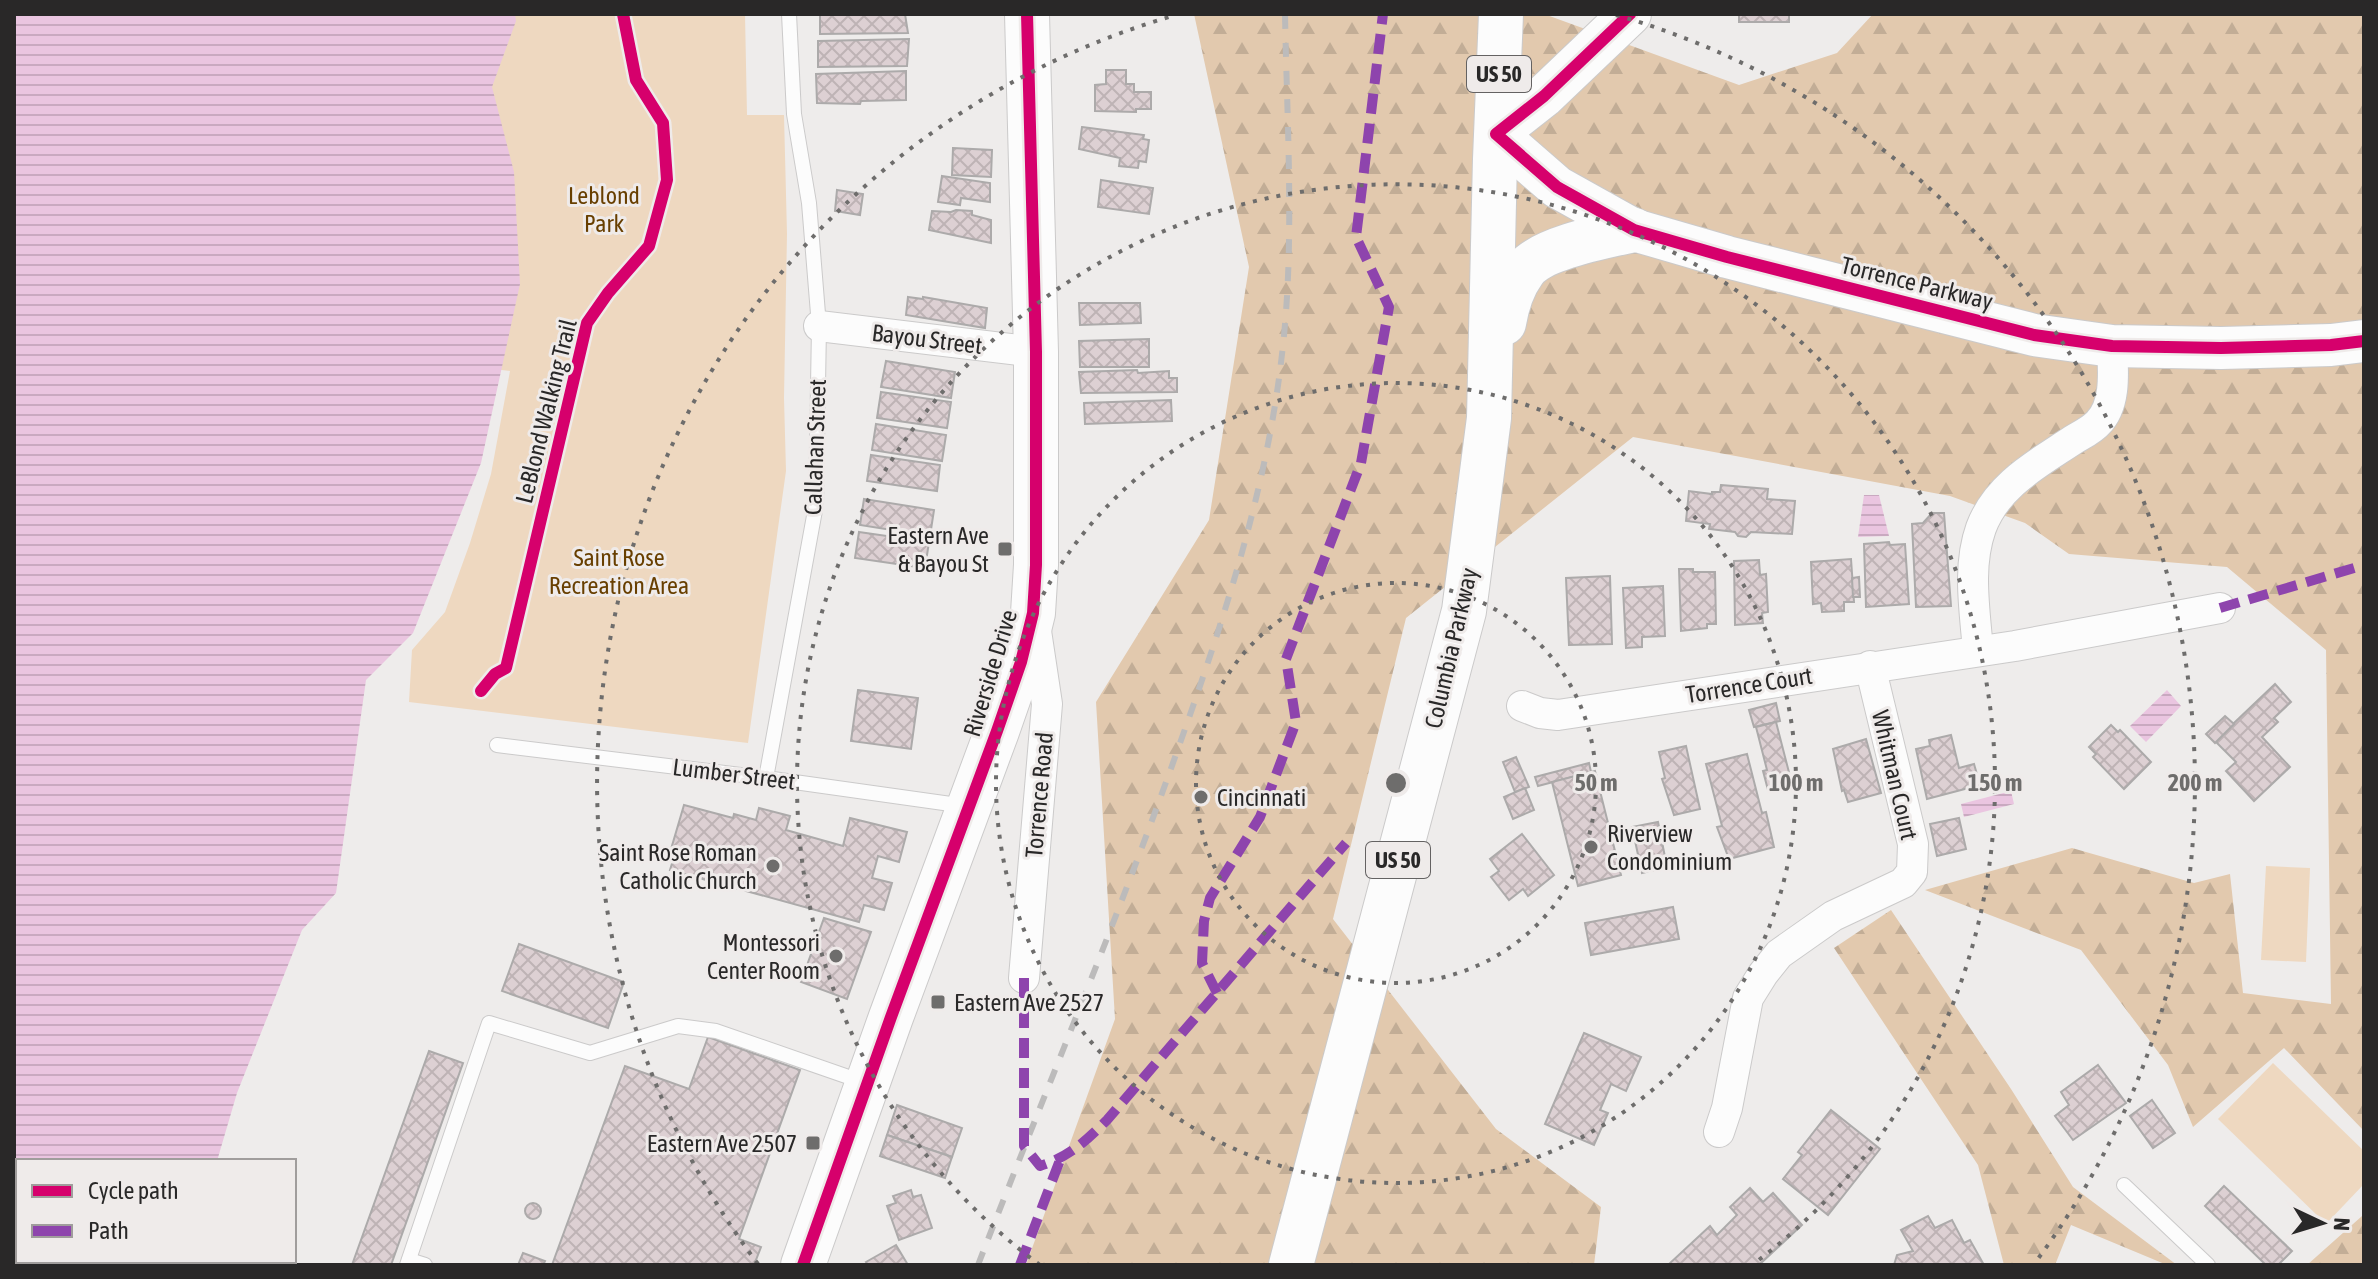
<svg xmlns="http://www.w3.org/2000/svg" width="2378" height="1279" font-family="'Asap Condensed',sans-serif">
<defs>
<pattern id="forest-firs" width="22" height="20" patternUnits="userSpaceOnUse" patternTransform="scale(2)"><rect width="22" height="20" fill="#e2c9ae"/><path d="M5 1l3.5 6h-7zM16 11l3.5 6h-7z" fill="#c2ad96"/></pattern>
<pattern id="water-rules" width="6" height="5" patternUnits="userSpaceOnUse" patternTransform="scale(2)"><rect width="6" height="5" fill="#eac5e0"/><path d="M0 2.5h6" fill="none" stroke="#c9a9c0"/></pattern>
<pattern id="building-cross-hatch" width="8" height="8" patternUnits="userSpaceOnUse" patternTransform="scale(2)"><rect width="8" height="8" fill="#ddd0d3"/><path d="M0 0l8 8M0 8l8-8" fill="none" stroke="#beb3b5"/></pattern>
</defs>
<rect width="100%" height="100%" fill="#eeeceb"/>
<!-- forest -->
<g fill="url(#forest-firs)">
<polygon points="1194,14 1544,14 1739,85 1837,53 1873,14 2364,14 2364,1131 2284,1048 2193,1127 2168,1065 2081,950 1925,890 2072,848 2194,883 2230,874 2243,993 2331,1004 2326,650 2227,567 2069,554 2025,523 1950,496 1633,437 1406,618 1333,919 1496,1129 1601,1207 1594,1265 1026,1265 1115,1019 1096,702 1209,520 1249,267"/>
<polygon points="1891,910 2011,1089 2073,1187 2177,1265 2167,1265 2071,1225 2055,1265 2004,1265 1978,1165 1834,948"/>
<polygon points="2364,1212 2364,1265 2307,1265 2362,1216"/>
</g>
<!-- park -->
<g fill="#eed8c0">
<polygon points="462,14 745,14 747,115 784,115 787,234 784,398 786,471 748,743 409,702 412,650 445,612 470,543 491,474 510,371 426,361"/>
<polygon points="2266,866 2310,868 2306,962 2261,960"/>
<polygon points="2273,1063 2364,1151 2364,1184 2326,1224 2218,1119"/>
</g>
<!-- water -->
<g fill="url(#water-rules)">
<polygon points="14,14 515,14 516,21 492,87 514,172 520,284 481,463 413,633 366,680 336,893 302,930 237,1093 217,1161 18,1161 18,1261 190,1261 189,1265 14,1265"/>
<polygon points="1864,495 1879,495 1889,536 1858,537"/>
<polygon points="2167,690 2181,706 2146,742 2130,726"/>
<polygon points="2011,791 2014,804 1964,817 1961,804"/>
</g>
<!-- building -->
<g fill="url(#building-cross-hatch)" stroke="#acaaaa" stroke-width="2">
<polygon points="820,14 905,14 908,33 820,34"/>
<rect x="1739" y="14" width="50" height="8"/>
<polygon points="909,39 907,66 818,67 818,41"/>
<polygon points="1106,70 1126,70 1126,84 1134,84 1134,92 1151,92 1151,109 1136,109 1136,112 1095,111 1095,85 1106,84"/>
<polygon points="906,71 906,100 861,101 860,104 817,103 816,74"/>
<polygon points="1082,127 1144,135 1143,139 1149,140 1146,162 1139,161 1138,168 1119,166 1120,158 1079,149"/>
<polygon points="953,148 992,150 991,177 952,175"/>
<polygon points="942,176 990,183 990,202 961,198 960,205 938,202"/>
<polygon points="1101,180 1153,188 1149,214 1098,207"/>
<polygon points="837,190 863,194 860,215 835,211"/>
<polygon points="956,210 972,211 972,215 991,220 991,243 929,230 932,211 951,212"/>
<polygon points="908,297 923,299 923,297 987,308 985,328 906,315"/>
<polygon points="1079,303 1140,303 1141,323 1080,325"/>
<polygon points="1149,339 1149,367 1080,367 1079,341"/>
<polygon points="886,361 955,372 951,398 881,387"/>
<polygon points="1137,370 1138,373 1169,371 1169,378 1177,378 1177,392 1081,393 1079,372"/>
<polygon points="881,392 951,402 947,428 877,418"/>
<polygon points="1171,400 1172,421 1085,424 1084,403"/>
<polygon points="876,424 946,435 942,461 872,450"/>
<polygon points="871,455 940,465 937,491 867,481"/>
<polygon points="1721,485 1768,489 1767,499 1795,501 1792,534 1751,532 1746,537 1738,536 1735,532 1709,529 1710,524 1686,521 1689,491 1712,494 1712,492 1720,492"/>
<polygon points="864,499 934,510 930,536 860,525"/>
<polygon points="1932,513 1944,513 1951,606 1916,607 1912,524 1923,523"/>
<polygon points="859,532 929,542 925,568 855,558"/>
<polygon points="1889,542 1890,545 1905,544 1909,604 1866,607 1864,544"/>
<polygon points="1851,559 1854,602 1844,602 1844,611 1822,612 1821,603 1813,604 1811,562"/>
<polygon points="1759,560 1760,575 1766,574 1768,612 1762,613 1763,623 1735,625 1734,561"/>
<polygon points="1679,569 1693,569 1693,572 1715,572 1716,624 1707,624 1707,628 1681,631"/>
<polygon points="1610,576 1612,644 1569,645 1566,578"/>
<polygon points="1859,577 1860,597 1853,597 1852,578"/>
<polygon points="1663,586 1665,636 1642,637 1642,647 1626,648 1623,588"/>
<polygon points="2275,684 2291,702 2274,718 2278,722 2262,737 2290,767 2254,801 2226,771 2236,762 2215,741"/>
<polygon points="858,690 918,698 911,749 851,741"/>
<polygon points="1776,703 1780,721 1754,727 1749,710"/>
<polygon points="2225,716 2234,724 2215,743 2206,734"/>
<polygon points="1776,722 1792,784 1768,790 1763,771 1767,770 1756,727"/>
<polygon points="2111,725 2118,732 2120,730 2151,762 2124,789 2093,757 2096,754 2089,747"/>
<polygon points="1951,735 1959,768 1974,764 1980,785 1927,799 1916,749 1930,746 1929,740"/>
<polygon points="1866,739 1881,793 1848,802 1844,790 1842,791 1833,749"/>
<polygon points="1686,746 1700,809 1674,815 1662,779 1665,778 1659,752"/>
<polygon points="1747,754 1762,813 1766,812 1774,847 1729,859 1717,827 1722,826 1706,764"/>
<polygon points="1516,757 1529,787 1515,792 1503,762"/>
<polygon points="1589,763 1591,772 1538,786 1535,777"/>
<polygon points="1595,771 1621,875 1578,886 1552,782"/>
<polygon points="1525,788 1534,810 1513,819 1504,797"/>
<polygon points="684,805 733,818 734,814 756,820 759,808 790,816 786,830 843,846 850,818 907,832 899,862 878,856 872,878 892,883 884,910 864,905 859,922 670,870 674,857 669,856"/>
<polygon points="1959,818 1966,849 1937,856 1930,824"/>
<polygon points="1658,822 1667,867 1642,873 1632,827"/>
<polygon points="1522,834 1554,875 1528,896 1523,889 1509,900 1491,877 1499,871 1490,859"/>
<polygon points="1673,907 1679,939 1591,955 1585,923"/>
<polygon points="824,918 871,932 847,999 801,982"/>
<polygon points="519,944 624,982 608,1028 502,991"/>
<polygon points="1584,1033 1641,1057 1626,1091 1611,1084 1600,1110 1608,1113 1594,1145 1545,1124"/>
<polygon points="708,1037 800,1070 739,1239 761,1247 754,1265 552,1265 625,1066 689,1089"/>
<polygon points="429,1051 463,1063 391,1265 352,1265"/>
<polygon points="2098,1065 2126,1103 2073,1140 2055,1116 2069,1105 2061,1092"/>
<polygon points="2152,1100 2175,1133 2153,1148 2130,1116"/>
<polygon points="897,1105 962,1128 952,1157 887,1135"/>
<polygon points="1831,1110 1880,1149 1828,1215 1783,1179 1802,1155 1798,1152"/>
<polygon points="887,1135 952,1157 945,1178 880,1156"/>
<polygon points="2224,1186 2292,1251 2278,1265 2266,1265 2205,1206"/>
<polygon points="1750,1188 1763,1202 1773,1193 1802,1225 1759,1265 1668,1265 1710,1226 1717,1235 1737,1215 1730,1207"/>
<polygon points="911,1190 913,1197 921,1195 932,1228 899,1240 887,1206 896,1203 893,1196"/>
<circle cx="533" cy="1211" r="8"/>
<polygon points="1928,1216 1935,1228 1952,1220 1964,1243 1970,1240 1984,1265 1894,1265 1897,1255 1913,1251 1901,1230"/>
<polygon points="896,1245 908,1265 868,1265 866,1262"/>
<polygon points="523,1253 545,1261 543,1265 518,1265"/>
</g>
<g fill="none" stroke-linecap="round" stroke-linejoin="round">
<defs>
<g id="lane">
<polyline points="497,745 766,778 965,806"/>
<polyline points="766,778 816,505 819,326 809,203 794,114 789,14"/>
<polyline points="2124,1185 2208,1265"/>
<polyline points="409,1260 425,1265"/>
<polyline points="407,1265 489,1023 590,1053 678,1026 716,1031 863,1082"/>
</g>
<g id="street">
<polyline points="819,326 1036,352"/>
<path d="M1978,651C1975,611 1967,567 1981,528C1997,485 2037,464 2073,440C2081,435 2092,430 2098,423C2117,404 2113,369 2112,346"/>
<polyline points="1522,706 1540,713 1558,715 2015,646 2220,608"/>
<polyline points="1024,978 1047,704 1036,631"/>
<polyline points="1719,1132 1727,1108 1748,998 1763,974 1779,954 1833,916 1903,883 1912,872 1913,844 1870,666"/>
</g>
<polyline id="secondary" points="1630,14 1544,96 1496,134 1557,187 1634,230 1727,257 2034,335 2112,346 2221,348 2331,345 2364,341"/>
<polyline id="primary" points="803,1265 891,1017 997,731 1021,662 1033,613 1036,565 1036,352 1027,14"/>
<g id="highway">
<path d="M1504,323C1507,305 1513,286 1524,271C1540,248 1606,236 1634,230"/>
<polyline points="1291,1265 1464,611 1489,418 1495,159 1501,14"/>
</g>
</defs>
<!-- lane casing -->
<use href="#lane" stroke="#cbcaca" stroke-width="16"/>
<!-- street casing -->
<use href="#street" stroke="#cbcaca" stroke-width="32"/>
<!-- secondary casing -->
<use href="#secondary" stroke="#cbcaca" stroke-width="44"/>
<!-- primary casing -->
<use href="#primary" stroke="#cbcaca" stroke-width="46"/>
<!-- highway casing -->
<use href="#highway" stroke="#cbcaca" stroke-width="46"/>
<!-- lane -->
<use href="#lane" stroke="#fcfcfc" stroke-width="14"/>
<!-- street -->
<use href="#street" stroke="#fcfcfc" stroke-width="30"/>
<!-- secondary -->
<use href="#secondary" stroke="#fcfcfc" stroke-width="42"/>
<!-- primary -->
<use href="#primary" stroke="#fcfcfc" stroke-width="44"/>
<!-- highway -->
<use href="#highway" stroke="#fcfcfc" stroke-width="44"/>
<!-- rail -->
<path stroke="#bcbbbb" stroke-width="6" stroke-dasharray="14 14" stroke-linecap="butt" d="M978,1265C1045,1092 1117,921 1179,746C1224,619 1267,489 1282,354C1295,245 1287,125 1285,14"/>
<!-- quiet -->
<g stroke="#8e44ad" stroke-width="10" stroke-dasharray="20 10" stroke-linecap="butt">
<polyline points="2220,608 2364,565"/>
<path d="M1024,978V1146L1040,1166C1069,1157 1086,1141 1107,1120L1346,843"/>
<polyline points="1217,993 1202,963 1204,921 1210,898 1260,817 1296,722 1286,659 1361,463 1389,307 1356,237 1383,14"/>
<polyline points="1020,1265 1060,1160"/>
</g>
<defs>
<g id="cycleway">
<polyline points="1630,14 1544,96 1496,134 1557,187 1634,230 1727,257 2034,335 2112,346 2221,348 2331,345 2364,341"/>
<polyline points="481,691 495,674 506,668 587,323 608,293 649,246 667,180 663,123 636,80 623,14"/>
<polyline points="803,1265 891,1017 997,731 1021,662 1033,613 1036,565 1036,352 1027,14"/>
</g>
</defs>
<!-- cycleway casing -->
<use href="#cycleway" stroke="#efebea" stroke-width="17"/>
<!-- cycleway -->
<use href="#cycleway" stroke="#d6006c" stroke-width="12"/>
</g>
<!-- distance rings -->
<g fill="none" stroke="#6e6d6c" stroke-width="4" stroke-dasharray="4 8">
<circle cx="1396" cy="783" r="200"/>
<circle cx="1396" cy="783" r="400"/>
<path d="M1040 1265A599 599 0 1 1 1752 1265"/>
<path d="M758 1264A799 799 0 0 1 1176 15M1616 15A799 799 0 0 1 2034 1264"/>
</g>
<!-- markers -->
<g fill="#6e6d6c" stroke="#efebea" stroke-width="3">
<rect x="997" y="541" width="16" height="16" rx="4"/>
<circle cx="1201" cy="797" r="8"/>
<circle cx="1591" cy="847" r="8"/>
<circle cx="773" cy="866" r="8"/>
<circle cx="836" cy="956" r="8"/>
<rect x="930" y="994" width="16" height="16" rx="4"/>
<rect x="805" y="1135" width="16" height="16" rx="4"/>
</g>
<g text-anchor="middle" dominant-baseline="central" stroke-width="6" stroke-linejoin="round" paint-order="stroke">
<!-- shield labels -->
<g fill="#efebea" stroke="#646262" stroke-width="2">
<rect x="1467" y="56" width="64" height="36" rx="6"/>
<rect x="1366" y="842" width="64" height="36" rx="6"/>
</g>
<g font-size="22" font-weight="bold" fill="#292828">
<text x="1499" y="74">US 50</text>
<text x="1398" y="860">US 50</text>
</g>
<!-- park labels -->
<g font-size="24" fill="#683f00" stroke="#efebea">
<text x="604" y="195">Leblond<tspan x="604" dy="28">Park</tspan></text>
<text x="619" y="557">Saint Rose<tspan x="619" dy="28">Recreation Area</tspan></text>
</g>
<!-- street labels -->
<g font-size="24" fill="#292828" stroke="#efebea">
<text transform="translate(1917 283) rotate(14)">Torrence Parkway</text>
<text transform="translate(927 339) rotate(7)">Bayou Street</text>
<text transform="translate(546 411) rotate(-76)">LeBlond Walking Trail</text>
<text transform="translate(815 447) rotate(-88)">Callahan Street</text>
<text transform="translate(1451 648) rotate(-77)">Columbia Parkway</text>
<text transform="translate(990 673) rotate(-73)">Riverside Drive</text>
<text transform="translate(1749 685) rotate(-9)">Torrence Court</text>
<text transform="translate(734 774) rotate(7)">Lumber Street</text>
<text transform="translate(1895 775) rotate(77)">Whitman Court</text>
<text transform="translate(1039 795) rotate(-85)">Torrence Road</text>
</g>
<!-- poi labels -->
<g font-size="24" fill="#292828" stroke="#efebea" text-anchor="end">
<text x="989" y="535">Eastern Ave<tspan x="989" dy="28">&amp; Bayou St</tspan></text>
<text x="1217" y="797" text-anchor="start">Cincinnati</text>
<text x="1607" y="833" text-anchor="start">Riverview<tspan x="1607" dy="28">Condominium</tspan></text>
<text x="757" y="852">Saint Rose Roman<tspan x="757" dy="28">Catholic Church</tspan></text>
<text x="820" y="942">Montessori<tspan x="820" dy="28">Center Room</tspan></text>
<text x="954" y="1002" text-anchor="start">Eastern Ave 2527</text>
<text x="797" y="1143">Eastern Ave 2507</text>
</g>
</g>
<circle cx="1396" cy="783" r="12" fill="#6e6d6c" stroke="#efebea" stroke-width="4"/>
<g font-size="24" text-anchor="middle" font-weight="bold" fill="#6e6d6c" stroke="#efebea" stroke-width="6" stroke-linejoin="round" paint-order="stroke">
<text x="1596" y="791">50 m</text>
<text x="1796" y="791">100 m</text>
<text x="1995" y="791">150 m</text>
<text x="2195" y="791">200 m</text>
</g>
<!-- border -->
<rect width="2378" height="1279" fill="none" stroke="#292828" stroke-width="32"/>
<!-- legend -->
<rect x="16" y="1159" width="280" height="104" fill="#efebea" stroke="#a09d9c" stroke-width="2"/>
<rect x="32" y="1185" width="40" height="12" fill="#d6006c" stroke="#a09d9c" stroke-width="2"/>
<text x="88" y="1199" font-size="24" fill="#292828">Cycle path</text>
<rect x="32" y="1225" width="40" height="12" fill="#8e44ad" stroke="#a09d9c" stroke-width="2"/>
<text x="88" y="1239" font-size="24" fill="#292828">Path</text>
<!-- north arrow -->
<g transform="translate(2322 1223) rotate(94)" stroke="#efebea" stroke-width="6" paint-order="stroke">
<path d="M0-6L14 30L0 20L-14 30Z" fill="#292828"/>
<text y="-12" font-size="22" font-weight="bold" text-anchor="middle" fill="#292828">N</text>
</g>
</svg>
